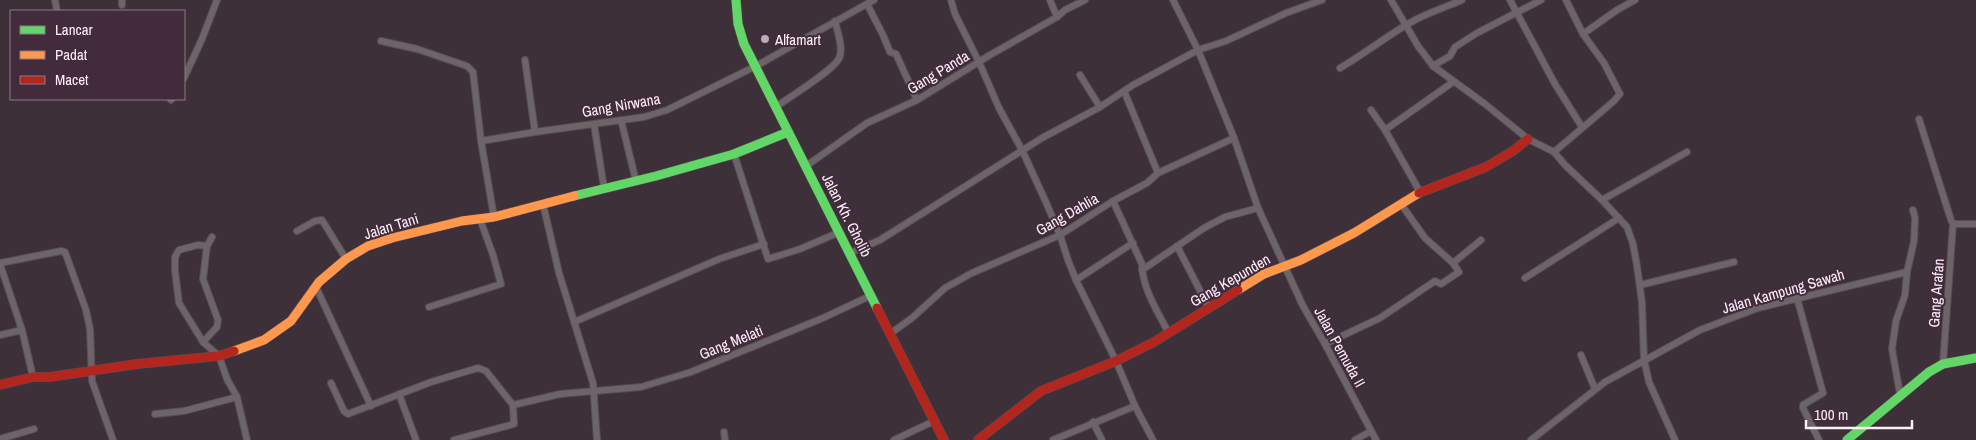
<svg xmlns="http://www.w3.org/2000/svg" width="1976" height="440" font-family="'Archivo Narrow',sans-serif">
<rect width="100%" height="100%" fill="#3d3039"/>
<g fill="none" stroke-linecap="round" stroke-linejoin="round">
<defs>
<g id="street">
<polyline points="55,0 57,11"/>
<polyline points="122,0 122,5"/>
<polyline points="951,0 955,14 979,62 999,108 1022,150 1045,200 1060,235 1068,260 1076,280 1116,361 1135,406 1153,440"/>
<polyline points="1050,0 1057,17"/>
<polyline points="1173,0 1198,50 1234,138 1258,208 1303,306 1325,344 1376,440"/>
<polyline points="1391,0 1418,46 1433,66 1485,104 1528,139 1554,152 1565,165 1602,200 1627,227 1633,244 1637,266 1642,303 1644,360 1649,382 1675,440"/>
<polyline points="1510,0 1555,84 1582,127"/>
<polyline points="867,4 883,35 890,52 896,54 917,100"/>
<polyline points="1583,34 1617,10 1635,0"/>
<polyline points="381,41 417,49 467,66 473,72 481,141 494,217"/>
<polyline points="525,60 535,132"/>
<polyline points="1433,66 1450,56 1455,47 1477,33 1541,0"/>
<path d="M1340,68C1366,53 1389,34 1415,20C1430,12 1446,7 1462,0"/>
<polyline points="1080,75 1100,107"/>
<polyline points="184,78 202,39 217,0"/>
<polyline points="1124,91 1158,173"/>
<polyline points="171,100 172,99"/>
<path d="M776,107C789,97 837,69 840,56C843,45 837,31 835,21"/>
<polyline points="1371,110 1385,130 1420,192"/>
<polyline points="1919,119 1951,220 1953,224 1976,224"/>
<polyline points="621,120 636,181"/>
<polyline points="594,124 604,188"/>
<polyline points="1385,130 1453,82"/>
<polyline points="481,141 535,132 644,117 667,110 756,66 874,0"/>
<polyline points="1554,152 1614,101 1620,94 1604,63 1583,34 1566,0"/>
<polyline points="734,154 768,259 800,249 840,232"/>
<polyline points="806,166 867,123 917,100 990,55 1057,17 1065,10 1085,0"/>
<polyline points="1602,200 1687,152"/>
<path d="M1113,201L1142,264C1142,288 1158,312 1168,332"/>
<polyline points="543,204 559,273 593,383 597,440"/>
<polyline points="297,231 315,221 322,220 346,259"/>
<polyline points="207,246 198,245 179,250 175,257 175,271 179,303 203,342 219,356 227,379 237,397 247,440"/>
<polyline points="1177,246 1209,308"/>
<polyline points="850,253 880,240 1042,138 1100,107 1133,85 1161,70 1198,50 1226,41 1286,13 1322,0"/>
<polyline points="0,263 61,251 65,252 86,310 90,329 92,381 113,440"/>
<polyline points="1453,263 1481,240"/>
<polyline points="0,264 22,330 33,377"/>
<polyline points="1142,270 1204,228 1225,217 1258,208"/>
<polyline points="1525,278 1619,218"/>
<polyline points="1076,280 1133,243"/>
<polyline points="1640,285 1734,262"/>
<polyline points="316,287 371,406"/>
<polyline points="1797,298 1823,393 1803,405 1803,408 1819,440"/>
<polyline points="429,307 501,284 493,255 480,219"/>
<polyline points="574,322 719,259 764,244"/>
<polyline points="891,333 912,318 945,288 972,273 1060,235 1113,201 1147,183 1158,173 1234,138"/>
<polyline points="0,335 22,330"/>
<polyline points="203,342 217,327 218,320 203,279 207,246 212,237"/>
<polyline points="1325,344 1380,318 1435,281 1441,284 1459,272 1453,263 1425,238 1401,204"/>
<polyline points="1581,355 1595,389"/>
<polyline points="1943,364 1953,224"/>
<polyline points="331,383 344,411 348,414 431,382 478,368 486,371 513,405 560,394 641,387 691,372 823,318 872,295"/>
<polyline points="399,394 416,440"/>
<polyline points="1900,394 1892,349 1896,321 1905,295 1907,272 1914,241 1915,218 1913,210"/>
<polyline points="155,414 184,411 237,397"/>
<polyline points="1093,422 1102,440"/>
<polyline points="724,432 725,440"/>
<polyline points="0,439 34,429"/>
<polyline points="454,440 514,424 513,405"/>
<polyline points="894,440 934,421"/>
<polyline points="1053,440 1135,406"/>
<polyline points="1355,440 1371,431"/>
<polyline points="1531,440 1605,382 1700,330 1758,308 1907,272"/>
</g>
<g id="fast">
<polyline points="736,0 738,24 744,44 877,308"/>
<polyline points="574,196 656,176 734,154 788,132"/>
<polyline points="1847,440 1929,372 1943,364 1976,358"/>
</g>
<g id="slow">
<polyline points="1238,290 1264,274 1301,260 1354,233 1419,193"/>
<polyline points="234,351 264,340 291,321 319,282 346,259 368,246 392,238 462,221 494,217 574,196"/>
</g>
<g id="jam">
<polyline points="1419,193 1486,167 1513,151 1528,139"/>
<polyline points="877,308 944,440"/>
<polyline points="0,385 33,377 50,377 137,364 219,356 234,351"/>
<polyline points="978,440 1041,391 1116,361 1154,342 1238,290"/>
</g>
</defs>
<!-- street casing -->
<use href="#street" stroke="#584c54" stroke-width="8"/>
<!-- fast casing -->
<use href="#fast" stroke="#584c54" stroke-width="10"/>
<!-- slow casing -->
<use href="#slow" stroke="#584c54" stroke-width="10"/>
<!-- jam casing -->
<use href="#jam" stroke="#584c54" stroke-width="10"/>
<!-- street -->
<use href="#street" stroke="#6d646a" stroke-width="6"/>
<!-- fast -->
<use href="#fast" stroke="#63d668" stroke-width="9"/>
<!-- slow -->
<use href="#slow" stroke="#ff974d" stroke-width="9"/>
<!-- jam -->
<use href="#jam" stroke="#b3261e" stroke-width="9"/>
</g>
<!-- markers -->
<circle fill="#bbacb6" stroke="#422b3b" stroke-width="2" cx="765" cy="39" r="5"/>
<g text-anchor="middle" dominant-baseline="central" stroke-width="4" stroke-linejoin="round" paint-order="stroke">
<!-- poi labels -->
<g font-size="15" fill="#ffeff9" stroke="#422b3b" text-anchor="start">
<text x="775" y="39">Alfamart</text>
</g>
<!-- street labels -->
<g font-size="15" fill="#ffeff9" stroke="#422b3b">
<text transform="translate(938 72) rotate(-31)">Gang Panda</text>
<text transform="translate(621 105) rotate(-10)">Gang Nirwana</text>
<text transform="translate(1067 214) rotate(-30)">Gang Dahlia</text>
<text transform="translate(847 215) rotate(63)">Jalan Kh. Gholib</text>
<text transform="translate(391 226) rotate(-17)">Jalan Tani</text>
<text transform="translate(1230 280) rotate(-30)">Gang Kepunden</text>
<text transform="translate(1783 291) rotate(-16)">Jalan Kampung Sawah</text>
<text transform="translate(1936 293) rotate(-86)">Gang Arafan</text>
<text transform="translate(731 342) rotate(-22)">Gang Melati</text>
<text transform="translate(1340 347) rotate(61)">Jalan Pemuda II</text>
</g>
</g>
<!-- legend -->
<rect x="10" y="10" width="175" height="90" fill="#422b3b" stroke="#8e7987"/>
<rect x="20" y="26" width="25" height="8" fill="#63d668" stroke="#8e7987"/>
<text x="55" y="35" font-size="15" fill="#ffeff9">Lancar</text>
<rect x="20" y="51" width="25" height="8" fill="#ff974d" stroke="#8e7987"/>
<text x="55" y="60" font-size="15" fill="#ffeff9">Padat</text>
<rect x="20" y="76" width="25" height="8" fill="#b3261e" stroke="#8e7987"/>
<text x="55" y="85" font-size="15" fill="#ffeff9">Macet</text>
<!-- scale -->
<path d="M1806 420v8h106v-8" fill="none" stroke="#ffeff9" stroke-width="2.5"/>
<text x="1814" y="420" font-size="15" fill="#ffeff9" stroke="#422b3b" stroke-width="4" paint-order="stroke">100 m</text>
</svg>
